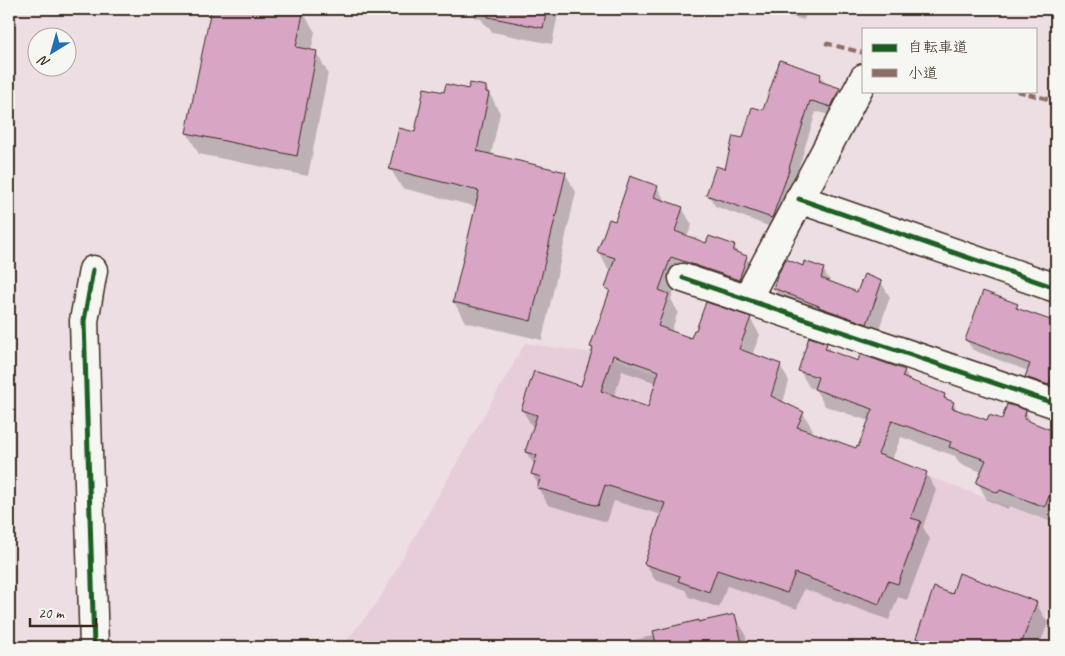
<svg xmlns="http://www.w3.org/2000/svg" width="1065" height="656" font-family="Caveat,'Klee One',sans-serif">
<rect width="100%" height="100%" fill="#eddee4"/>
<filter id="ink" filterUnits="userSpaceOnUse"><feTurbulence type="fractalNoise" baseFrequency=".02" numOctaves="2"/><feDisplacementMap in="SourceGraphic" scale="10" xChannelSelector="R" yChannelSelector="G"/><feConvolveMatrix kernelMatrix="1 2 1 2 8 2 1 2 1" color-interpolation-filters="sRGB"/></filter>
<g filter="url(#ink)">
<!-- built -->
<polygon fill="#e7cdda" points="525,343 601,354 1056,524 1056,576 1046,618 1056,644 1056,647 341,647 377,603"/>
<!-- shadow -->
<g fill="#0003" fill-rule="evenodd">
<polygon points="213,9 288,9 303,12 315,32 311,51 316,52 328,73 308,176 199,154 187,133"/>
<polygon points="469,9 559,9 552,44 492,32 489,27 486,26 481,19 474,17"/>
<polygon points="781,9 807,9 804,20 784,15"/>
<polygon points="820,75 826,84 839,89 846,101 838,118 819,112 819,113 816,112 779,230 715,206 708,194 726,171 743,140 764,112"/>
<polygon points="486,87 500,113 491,155 565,173 576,192 542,340 465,322 454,302 477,207 402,188 390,168 445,94"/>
<path d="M657,187L666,202L682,208L692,225L687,237L707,245L734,246L739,255L746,257L756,274L748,296L680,273L671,299L678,312L671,332L692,340L750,318L760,335L752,355L780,365L789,381L783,403L803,413L813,430L811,434L857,450L859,448L869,421L825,406L815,389L809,387L800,371L826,344L831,352L859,362L904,371L911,382L944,395L948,401L953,403L958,411L988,422L1003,421L1026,412L1032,424L1056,433V518L1054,523L1009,506L1008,509L987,500L978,483L982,472L960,464L955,456L901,437L892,460L926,473L936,490L923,527L930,539L907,600L898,597L889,620L804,589L797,609L727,586L719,608L689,597L685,590L655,580L645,563L662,515L614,501L607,522L548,505L539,488V486L532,474L535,466L526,452L535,427L532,426L522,410L582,387L593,349L592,347L610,294L606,288L612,270L608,269L599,252L616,222ZM622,371L657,383L649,409L614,397Z"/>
<polygon points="803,267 823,269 831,283 858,293 881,282 890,297 876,338 783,303 774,288"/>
<polygon points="1017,305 1021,311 1056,323 1056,396 1032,388 1026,377 1028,371 973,350 966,340"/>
<polygon points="953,595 1036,603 1048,623 1039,647 923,647 917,638"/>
<polygon points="734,615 745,633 748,647 604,647 656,635 655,632 699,621 700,623"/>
</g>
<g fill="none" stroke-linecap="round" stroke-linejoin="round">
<!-- stream -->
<polyline stroke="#8190a1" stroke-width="7" points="9,28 12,9"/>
</g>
<!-- building -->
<g fill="#d8a6c4" stroke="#3b2a1e" fill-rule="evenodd">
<polygon points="211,9 304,9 296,47 317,51 297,156 186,133"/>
<polygon points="488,9 547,9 543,28 488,17"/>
<polygon points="780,60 821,74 819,81 840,88 831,107 812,101 812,102 810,101 789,168 790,168 772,218 706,195 716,166 725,169 733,136 743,138 752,107 763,110"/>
<polygon points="470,83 486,86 486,92 489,93 477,151 566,172 531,321 453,302 479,191 389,169 399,128 415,132 424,88 444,92 446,84 468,89"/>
<path d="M630,176L658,186L654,197L683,207L675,231L706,243L709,236L735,245L733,251L747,256L739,280L671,257L659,290L669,294L658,326L691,338L694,330H696L706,302L751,317L739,349L781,364L771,396L804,412L797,427L856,448L857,446L858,447L873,409L814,389L818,377L798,371L809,337L827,343L825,349L858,361L860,354L905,370L902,377L945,394L944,398L954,402L952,408L987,420L989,415L1002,419L1007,404L1026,410L1024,419L1056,432V477L1045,507L1000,490L998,493L976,483L986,460L949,447L951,442L892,421L878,454L927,472L911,518L921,521L898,584L888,581L879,604L795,573L787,593L717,570L709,592L678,581L680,576L644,564L665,503L605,485L598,506L537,488L541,477L531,474L537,455L525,452L537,415L521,410L534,371L581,386L593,348L590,347L610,290L605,288L615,258L597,252L609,219L615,221ZM613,355L659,371L648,407L601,391Z"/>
<polygon points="786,259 803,266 804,261 824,268 821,278 857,292 864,274 882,281 867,324 819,307 819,306 773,288 778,274"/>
<polygon points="983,291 1018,304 1016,308 1056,322 1056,364 1049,385 1025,377 1030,364 965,340"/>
<polygon points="959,573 1037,602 1020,647 940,647 916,638 934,587 952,594"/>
<polygon points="735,614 743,647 657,647 653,631 699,620 698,622"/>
</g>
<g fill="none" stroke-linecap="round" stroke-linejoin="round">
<defs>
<g id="minor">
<polyline points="799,199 1056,288"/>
<polyline points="93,270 84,321 94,647"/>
<polyline points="683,278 1056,404"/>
<polyline points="747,299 864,78"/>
</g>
</defs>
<!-- minor casing -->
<use href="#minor" stroke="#3b2a1e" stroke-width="31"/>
<!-- minor -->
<use href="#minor" stroke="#f6f6f2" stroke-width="28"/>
<!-- quiet -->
<g stroke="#8d6e63" stroke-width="4" stroke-dasharray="8 4" stroke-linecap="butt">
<polyline points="825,43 864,53"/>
<polyline points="1017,91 1056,101"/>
</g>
<defs>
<g id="cycleway">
<polyline points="799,199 1056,288"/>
<polyline points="93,270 84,321 94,647"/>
<polyline points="683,278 1056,404"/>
</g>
</defs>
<!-- cycleway casing -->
<use href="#cycleway" stroke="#f6f6f2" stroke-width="8"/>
<!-- cycleway -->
<use href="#cycleway" stroke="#1b5e20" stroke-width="5"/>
</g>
</g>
<!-- margin -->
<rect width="1065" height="656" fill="none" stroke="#f6f6f2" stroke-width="30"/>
<rect x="15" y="15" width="1035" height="626" fill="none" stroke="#3b2a1e" stroke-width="2" filter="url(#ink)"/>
<!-- legend -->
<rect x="862" y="28" width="175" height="65" fill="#f6f6f2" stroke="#aba49d"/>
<rect x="872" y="44" width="25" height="8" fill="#1b5e20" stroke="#aba49d"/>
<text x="908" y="52" font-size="15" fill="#3b2a1e">自転車道</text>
<rect x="872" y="69" width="25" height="8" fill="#8d6e63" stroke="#aba49d"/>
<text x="908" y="78" font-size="15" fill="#3b2a1e">小道</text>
<!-- north arrow -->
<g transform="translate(52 52) rotate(217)"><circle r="24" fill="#f6f6f2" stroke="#aba49d"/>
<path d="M0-4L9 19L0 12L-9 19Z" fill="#1f6fb2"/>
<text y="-8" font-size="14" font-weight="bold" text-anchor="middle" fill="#3b2a1e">N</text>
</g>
<!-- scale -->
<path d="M30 618v8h66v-8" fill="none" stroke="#3b2a1e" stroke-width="2.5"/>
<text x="38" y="618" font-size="15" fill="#3b2a1e" stroke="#f6f6f2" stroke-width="4" paint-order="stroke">20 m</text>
</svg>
